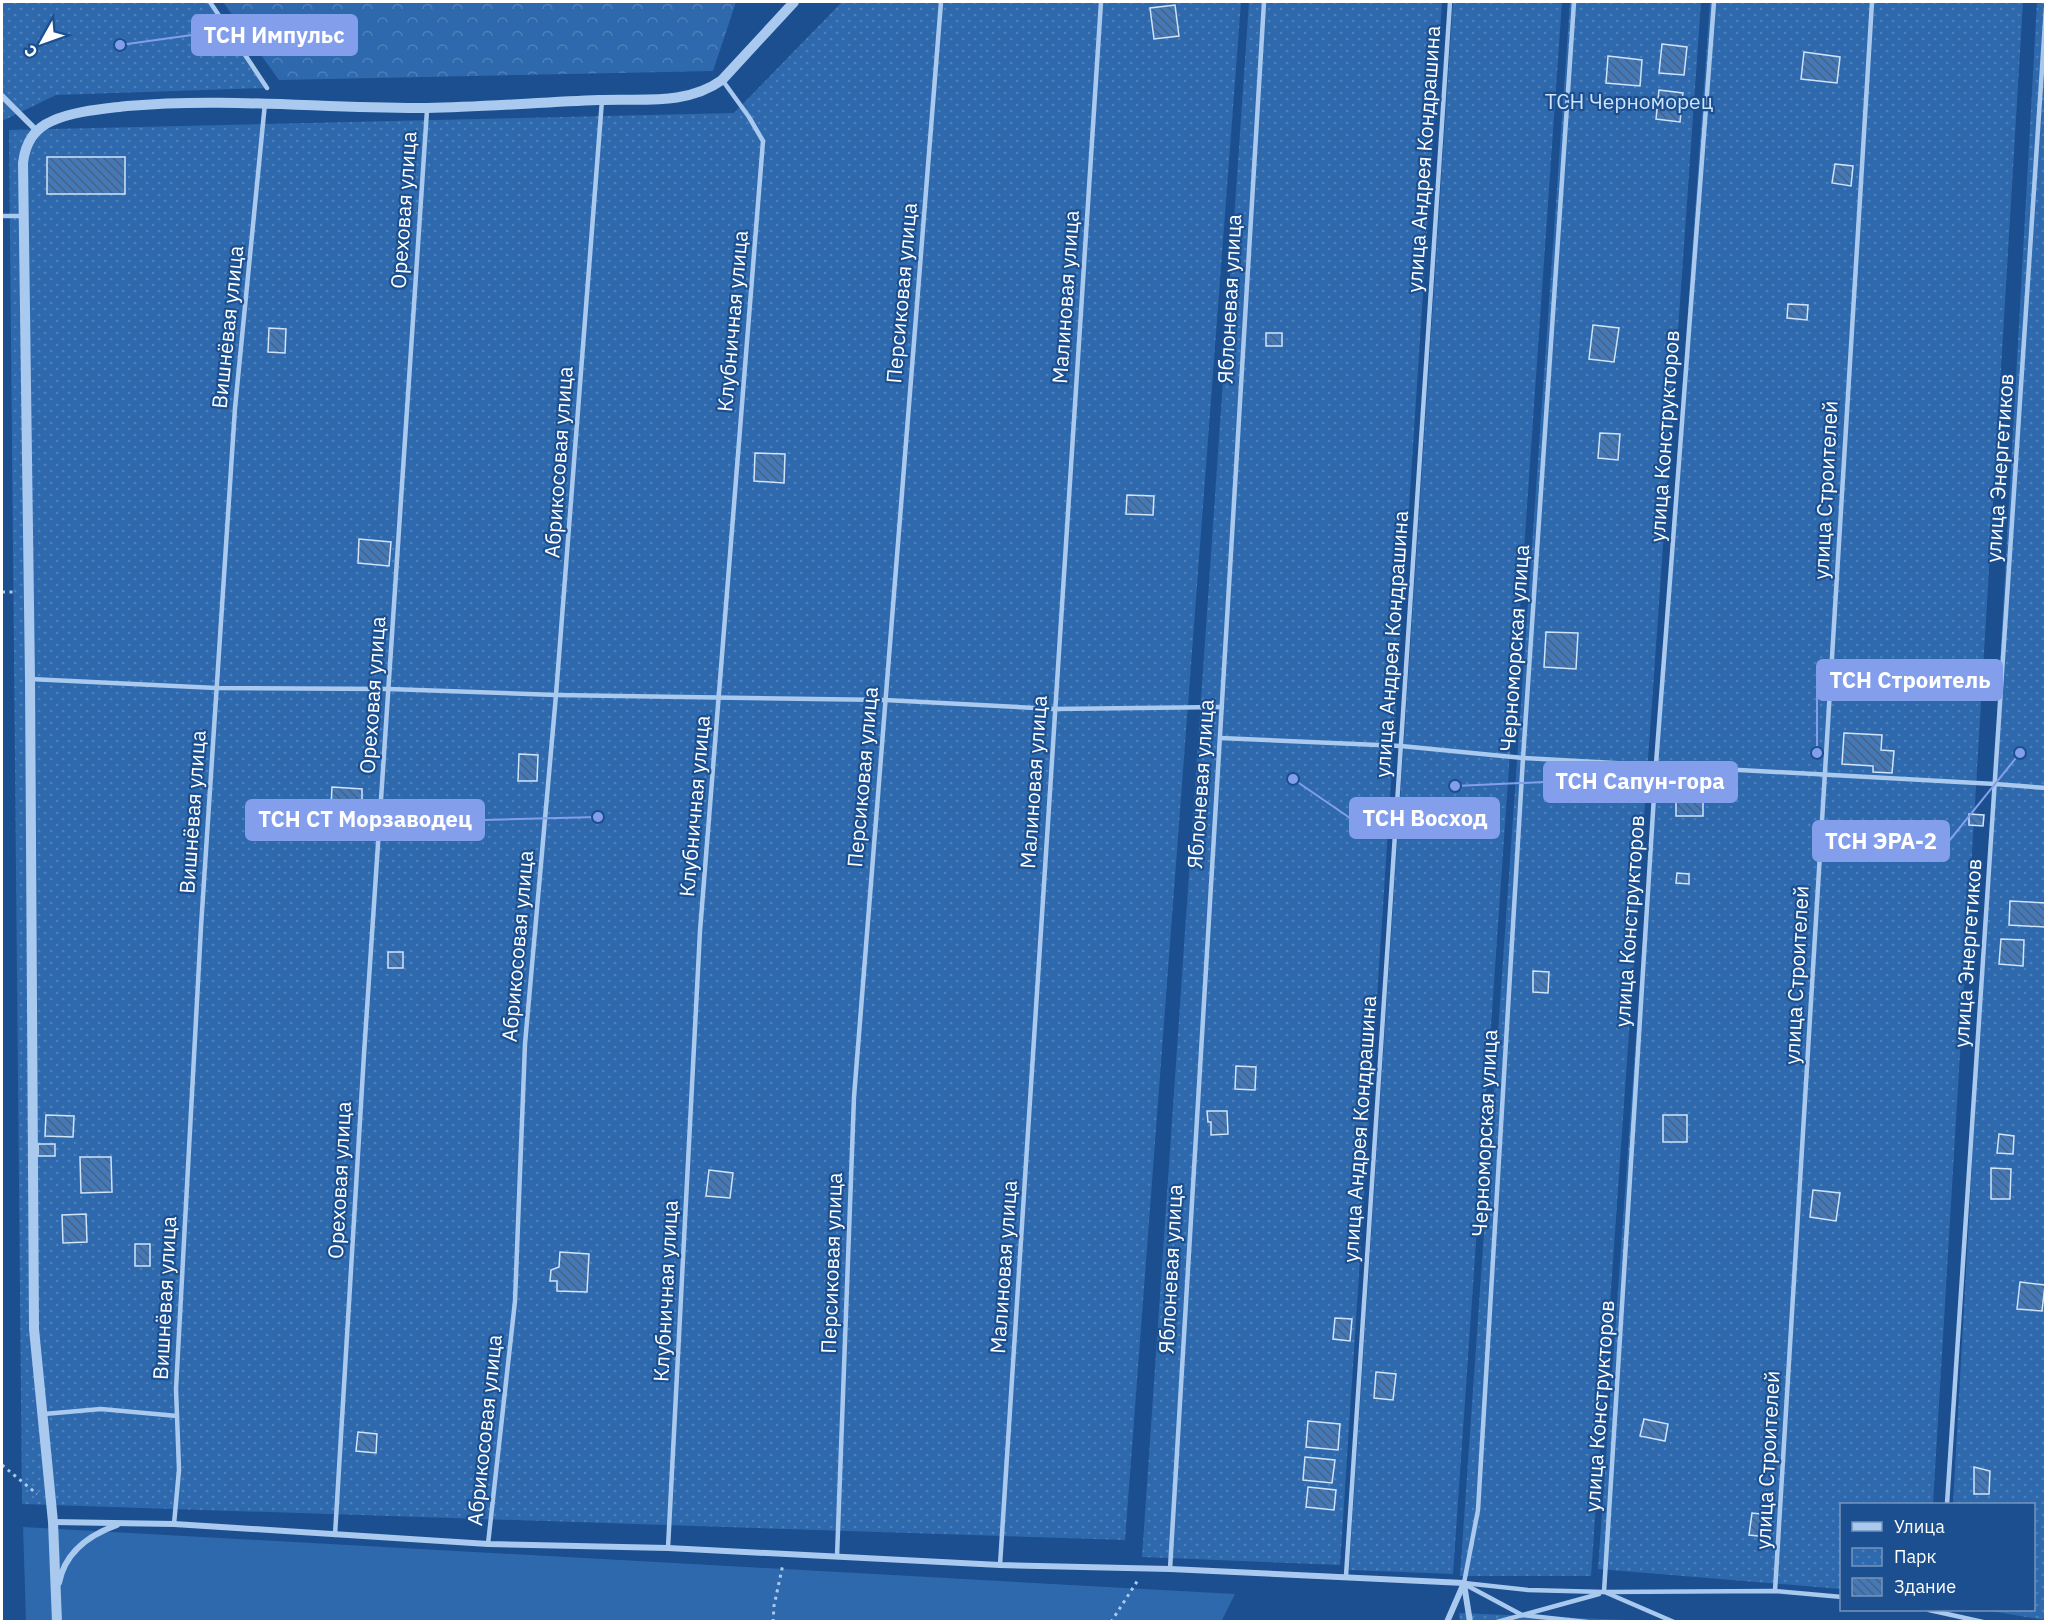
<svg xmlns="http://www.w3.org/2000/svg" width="2047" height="1623" font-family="'IBM Plex Sans',sans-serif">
<defs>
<pattern id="forest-crowns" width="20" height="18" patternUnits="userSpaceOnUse" patternTransform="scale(1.5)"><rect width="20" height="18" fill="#2e69ad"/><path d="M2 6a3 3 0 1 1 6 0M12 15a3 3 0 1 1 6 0" fill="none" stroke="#4d80b9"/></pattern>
<pattern id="park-dots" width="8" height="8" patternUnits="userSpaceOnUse" patternTransform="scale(1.5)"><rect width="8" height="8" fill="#2e69ad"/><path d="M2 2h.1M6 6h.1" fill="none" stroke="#4d80b9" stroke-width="1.8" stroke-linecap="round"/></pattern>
<pattern id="building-back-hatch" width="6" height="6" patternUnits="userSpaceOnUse" patternTransform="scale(1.5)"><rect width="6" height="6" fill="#4478b7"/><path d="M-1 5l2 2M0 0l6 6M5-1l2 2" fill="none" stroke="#486282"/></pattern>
</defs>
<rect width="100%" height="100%" fill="#1b4f8f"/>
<!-- grass -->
<polygon fill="#2e69ad" points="23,1527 1235,1594 1221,1622 26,1621"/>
<!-- forest -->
<polygon fill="url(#forest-crowns)" points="223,2 736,2 713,71 279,80"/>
<!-- park -->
<g fill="url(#park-dots)">
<polygon points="2,2 210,2 267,88 56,95 2,121 2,134"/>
<polygon points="842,2 1241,2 1125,1540 22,1504 9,130 734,113"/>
<polygon points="1249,2 1442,2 1340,1565 1142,1557"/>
<polygon points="1453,2 1562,2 1453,1574 1349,1570"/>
<polygon points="1570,2 1701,2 1591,1576 1460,1576"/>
<polygon points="1710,2 2023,2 1933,1504 1842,1504 1841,1589 1598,1569"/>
<polygon points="2037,2 2045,2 2045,1620 1984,1610 2034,1610 2034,1504 1953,1504"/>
<polygon points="1459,1613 1649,1621 1460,1622"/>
</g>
<!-- building -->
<g fill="url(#building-back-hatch)" stroke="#cfe3fa" stroke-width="1.5">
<polygon points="1175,5 1179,36 1154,39 1150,8"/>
<polygon points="1662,44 1687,47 1684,75 1659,73"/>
<polygon points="1804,52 1840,57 1837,83 1801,79"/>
<polygon points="1608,56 1642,60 1640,86 1606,83"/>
<polygon points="1659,90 1683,93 1680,122 1656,119"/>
<rect x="47" y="157" width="78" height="37"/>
<polygon points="1835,164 1853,166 1851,186 1832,183"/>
<polygon points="1788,304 1808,305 1807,320 1787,318"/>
<polygon points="1593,325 1619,328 1614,362 1589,359"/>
<polygon points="269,328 286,329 285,353 268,352"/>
<rect x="1266" y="333" width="16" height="13"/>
<polygon points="1600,433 1620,434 1618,460 1598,458"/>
<polygon points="755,453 785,454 784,483 754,481"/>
<polygon points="1127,495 1154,496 1153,515 1126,514"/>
<polygon points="359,539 391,542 389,566 358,563"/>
<polygon points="1546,632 1578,633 1576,669 1544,667"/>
<polygon points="1844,733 1882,735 1881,750 1894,751 1892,773 1873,772 1873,766 1842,764"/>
<polygon points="519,754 538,755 537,781 518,781"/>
<polygon points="332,787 362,789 362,809 331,807"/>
<rect x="1676" y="797" width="27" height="19"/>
<polygon points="1969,814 1984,815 1983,826 1969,825"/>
<polygon points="1677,873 1689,874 1689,884 1676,883"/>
<polygon points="2010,901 2046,903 2045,927 2009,925"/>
<polygon points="2001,939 2024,940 2023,966 1999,964"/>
<rect x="388" y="952" width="15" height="16"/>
<polygon points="1533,971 1549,972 1548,993 1533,992"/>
<polygon points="1236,1066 1256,1067 1255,1090 1235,1089"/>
<polygon points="1207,1111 1227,1111 1228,1134 1211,1135 1211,1122 1208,1122"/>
<polygon points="46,1115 74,1116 73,1137 45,1136"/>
<rect x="1663" y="1115" width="24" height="27"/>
<polygon points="1999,1134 2014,1136 2013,1154 1997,1153"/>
<rect x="38" y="1144" width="17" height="12"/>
<polygon points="80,1157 111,1157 112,1192 81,1193"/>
<polygon points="1991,1168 2011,1169 2010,1199 1991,1199"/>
<polygon points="709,1170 733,1173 730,1198 706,1196"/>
<polygon points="1813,1190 1840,1193 1836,1221 1810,1217"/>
<polygon points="86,1214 87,1242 63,1243 62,1215"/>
<rect x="135" y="1244" width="15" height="22"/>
<polygon points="560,1252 589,1254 587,1292 557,1291 557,1281 550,1281 551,1270 559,1267"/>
<polygon points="2020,1282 2045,1285 2042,1311 2017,1309"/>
<polygon points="1335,1318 1352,1319 1350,1341 1333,1339"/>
<polygon points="1376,1372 1396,1374 1393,1400 1374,1398"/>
<polygon points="1644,1419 1668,1424 1665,1441 1640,1436"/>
<polygon points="1308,1421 1340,1424 1338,1450 1306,1447"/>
<polygon points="358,1432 377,1434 376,1453 356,1451"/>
<polygon points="1305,1457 1335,1460 1332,1483 1303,1480"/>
<polygon points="1974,1467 1990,1471 1989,1494 1974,1494"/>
<polygon points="1308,1487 1336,1490 1334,1510 1306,1507"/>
<polygon points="1752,1513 1770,1515 1767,1537 1749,1535"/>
</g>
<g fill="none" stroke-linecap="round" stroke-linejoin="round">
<!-- path -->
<g stroke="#a9c9ee" stroke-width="3" stroke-dasharray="3 4.5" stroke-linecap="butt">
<polyline points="2,592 15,592"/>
<polyline points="2,1465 37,1494"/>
<polyline points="773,1622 774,1606 783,1564"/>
<polyline points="1111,1622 1138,1580"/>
</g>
<!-- service -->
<g stroke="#a9c9ee" stroke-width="4.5">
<polyline points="210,2 267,88"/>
<polyline points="2,216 23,216"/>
<polyline points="30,679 216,688 389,689 556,695 885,700 1054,709 1222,707"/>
<polyline points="1220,738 1401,746 1523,758 1995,784 2046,788"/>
<polyline points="44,1414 101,1409 177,1416"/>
<polyline points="1947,1504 2046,8"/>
<polyline points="174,1524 179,1470 176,1389 201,927 235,408 265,103"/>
<polyline points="335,1535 364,1054 427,110"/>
<polyline points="488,1544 515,1301 525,1044 556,695 602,100"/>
<polyline points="668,1548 700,931 763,141 749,117 723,81"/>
<polyline points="837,1557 854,1097 941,2"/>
<polyline points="1000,1565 1101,2"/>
<path d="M1170,1569C1199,1046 1232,524 1264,2"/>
<polyline points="1346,1576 1450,2"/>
<polyline points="1464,1583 1478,1510 1523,758 1574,2"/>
<polyline points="1464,1583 1528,1590 1604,1592 1775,1591 1842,1597"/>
<polyline points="1466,1585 1522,1615 1587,1622"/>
<polyline points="1775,1591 1872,2"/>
<polyline points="1604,1592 1656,764 1714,2"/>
<polyline points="1607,1593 1674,1622"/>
<polyline points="1929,1610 1983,1622"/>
<polyline points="1497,1622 1599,1594"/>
</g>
<!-- minor -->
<g stroke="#a9c9ee" stroke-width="6">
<polyline points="2,96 37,131"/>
<polyline points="53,1522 174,1524 488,1544 668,1548 1000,1565 1170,1569 1464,1583"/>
<path d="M59,1583C65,1552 89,1535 117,1525"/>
<polyline points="1464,1584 1470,1622"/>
<polyline points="1447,1622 1464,1583"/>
</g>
<!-- tertiary -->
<path stroke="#a9c9ee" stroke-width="10" d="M57,1622L53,1522L34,1329L30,679L23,163C25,145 33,129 52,121C74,111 103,109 127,106C227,97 327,109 427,108C484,107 542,102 599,100C641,98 686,106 722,80L794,2"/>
</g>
<g text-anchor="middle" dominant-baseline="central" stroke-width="4.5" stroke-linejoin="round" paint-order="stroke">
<!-- park labels -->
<g font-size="21" fill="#cfe3fa" stroke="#1b4f8f">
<text x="1629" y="101">ТСН Черноморец</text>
</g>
<!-- street labels -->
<g font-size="21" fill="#fff" stroke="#1b4f8f">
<text transform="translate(1423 159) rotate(-86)">улица Андрея Кондрашина</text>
<text transform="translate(403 210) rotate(-86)">Ореховая улица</text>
<text transform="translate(901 293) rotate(-85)">Персиковая улица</text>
<text transform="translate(1065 297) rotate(-86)">Малиновая улица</text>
<text transform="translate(1229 299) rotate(-87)">Яблоневая улица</text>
<text transform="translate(732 321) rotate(-85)">Клубничная улица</text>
<text transform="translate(227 327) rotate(-84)">Вишнёвая улица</text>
<text transform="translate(1664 436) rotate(-86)">улица Конструкторов</text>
<text transform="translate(558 462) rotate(-86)">Абрикосовая улица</text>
<text transform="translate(1999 468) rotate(-86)">улица Энергетиков</text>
<text transform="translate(1825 490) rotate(-87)">улица Строителей</text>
<text transform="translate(1391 644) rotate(-86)">улица Андрея Кондрашина</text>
<text transform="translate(1514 648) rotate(-86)">Черноморская улица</text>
<text transform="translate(372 695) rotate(-86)">Ореховая улица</text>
<text transform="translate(862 777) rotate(-85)">Персиковая улица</text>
<text transform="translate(1033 782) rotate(-86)">Малиновая улица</text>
<text transform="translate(1200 784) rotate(-86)">Яблоневая улица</text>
<text transform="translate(694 806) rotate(-85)">Клубничная улица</text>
<text transform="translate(192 812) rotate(-86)">Вишнёвая улица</text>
<text transform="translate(1629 921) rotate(-86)">улица Конструкторов</text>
<text transform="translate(517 946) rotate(-85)">Абрикосовая улица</text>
<text transform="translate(1967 953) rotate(-86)">улица Энергетиков</text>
<text transform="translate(1796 975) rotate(-87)">улица Строителей</text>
<text transform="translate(1359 1129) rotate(-86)">улица Андрея Кондрашина</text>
<text transform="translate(1484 1133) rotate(-87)">Черноморская улица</text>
<text transform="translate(339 1180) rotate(-87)">Ореховая улица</text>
<text transform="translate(831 1263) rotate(-88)">Персиковая улица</text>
<text transform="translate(1003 1267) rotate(-86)">Малиновая улица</text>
<text transform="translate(1170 1269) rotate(-87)">Яблоневая улица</text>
<text transform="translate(665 1291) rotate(-87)">Клубничная улица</text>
<text transform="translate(164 1298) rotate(-87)">Вишнёвая улица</text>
<text transform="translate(1599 1406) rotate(-86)">улица Конструкторов</text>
<text transform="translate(484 1430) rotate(-84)">Абрикосовая улица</text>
<text transform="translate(1767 1460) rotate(-87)">улица Строителей</text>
</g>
</g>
<!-- callouts -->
<path fill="none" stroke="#839eea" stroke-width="2" d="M120 45L192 35M1817 753L1817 680M1455 786L1544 782M1293 779L1350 818M598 817L484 820M2020 753L1949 841"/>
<g fill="#839eea" stroke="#1b4f8f" stroke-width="2">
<circle cx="120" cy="45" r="6"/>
<circle cx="1817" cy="753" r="6"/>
<circle cx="1455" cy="786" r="6"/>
<circle cx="1293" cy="779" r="6"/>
<circle cx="598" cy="817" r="6"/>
<circle cx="2020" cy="753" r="6"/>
</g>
<g fill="#839eea" stroke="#839eea" stroke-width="2">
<rect x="192" y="15" width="165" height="40" rx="6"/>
<rect x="1817" y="660" width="185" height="40" rx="6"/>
<rect x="1544" y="762" width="193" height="40" rx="6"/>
<rect x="1350" y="798" width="149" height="40" rx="6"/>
<rect x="246" y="800" width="238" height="40" rx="6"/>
<rect x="1813" y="821" width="136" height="40" rx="6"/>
</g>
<g font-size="22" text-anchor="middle" font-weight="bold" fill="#fff">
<text x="274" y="43">ТСН Импульс</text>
<text x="1910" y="688">ТСН Строитель</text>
<text x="1640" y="789">ТСН Сапун-гора</text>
<text x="1425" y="826">ТСН Восход</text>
<text x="365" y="827">ТСН СТ Морзаводец</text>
<text x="1881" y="849">ТСН ЭРА-2</text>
</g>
<!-- border -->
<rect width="2047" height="1623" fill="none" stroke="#ffffff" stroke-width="6"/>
<!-- legend -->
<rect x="1840" y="1503" width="195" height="108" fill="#1b4f8f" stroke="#7695bc" stroke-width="1.5"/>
<rect x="1852" y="1522" width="30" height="9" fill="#a9c9ee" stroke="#7695bc" stroke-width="1.5"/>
<text x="1894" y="1533" font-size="18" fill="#ffffff">Улица</text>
<rect x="1852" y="1548" width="30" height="18" fill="url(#park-dots)" stroke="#7695bc" stroke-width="1.5"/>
<text x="1894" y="1563" font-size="18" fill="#ffffff">Парк</text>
<rect x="1852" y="1578" width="30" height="18" fill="url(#building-back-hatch)" stroke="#7695bc" stroke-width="1.5"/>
<text x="1894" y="1593" font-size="18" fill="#ffffff">Здание</text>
<!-- north arrow -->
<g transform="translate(42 42) rotate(230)" stroke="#1b4f8f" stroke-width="4.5" paint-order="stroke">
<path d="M0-4.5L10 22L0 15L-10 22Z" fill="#ffffff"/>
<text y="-9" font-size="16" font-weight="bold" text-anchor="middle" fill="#ffffff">С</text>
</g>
</svg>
